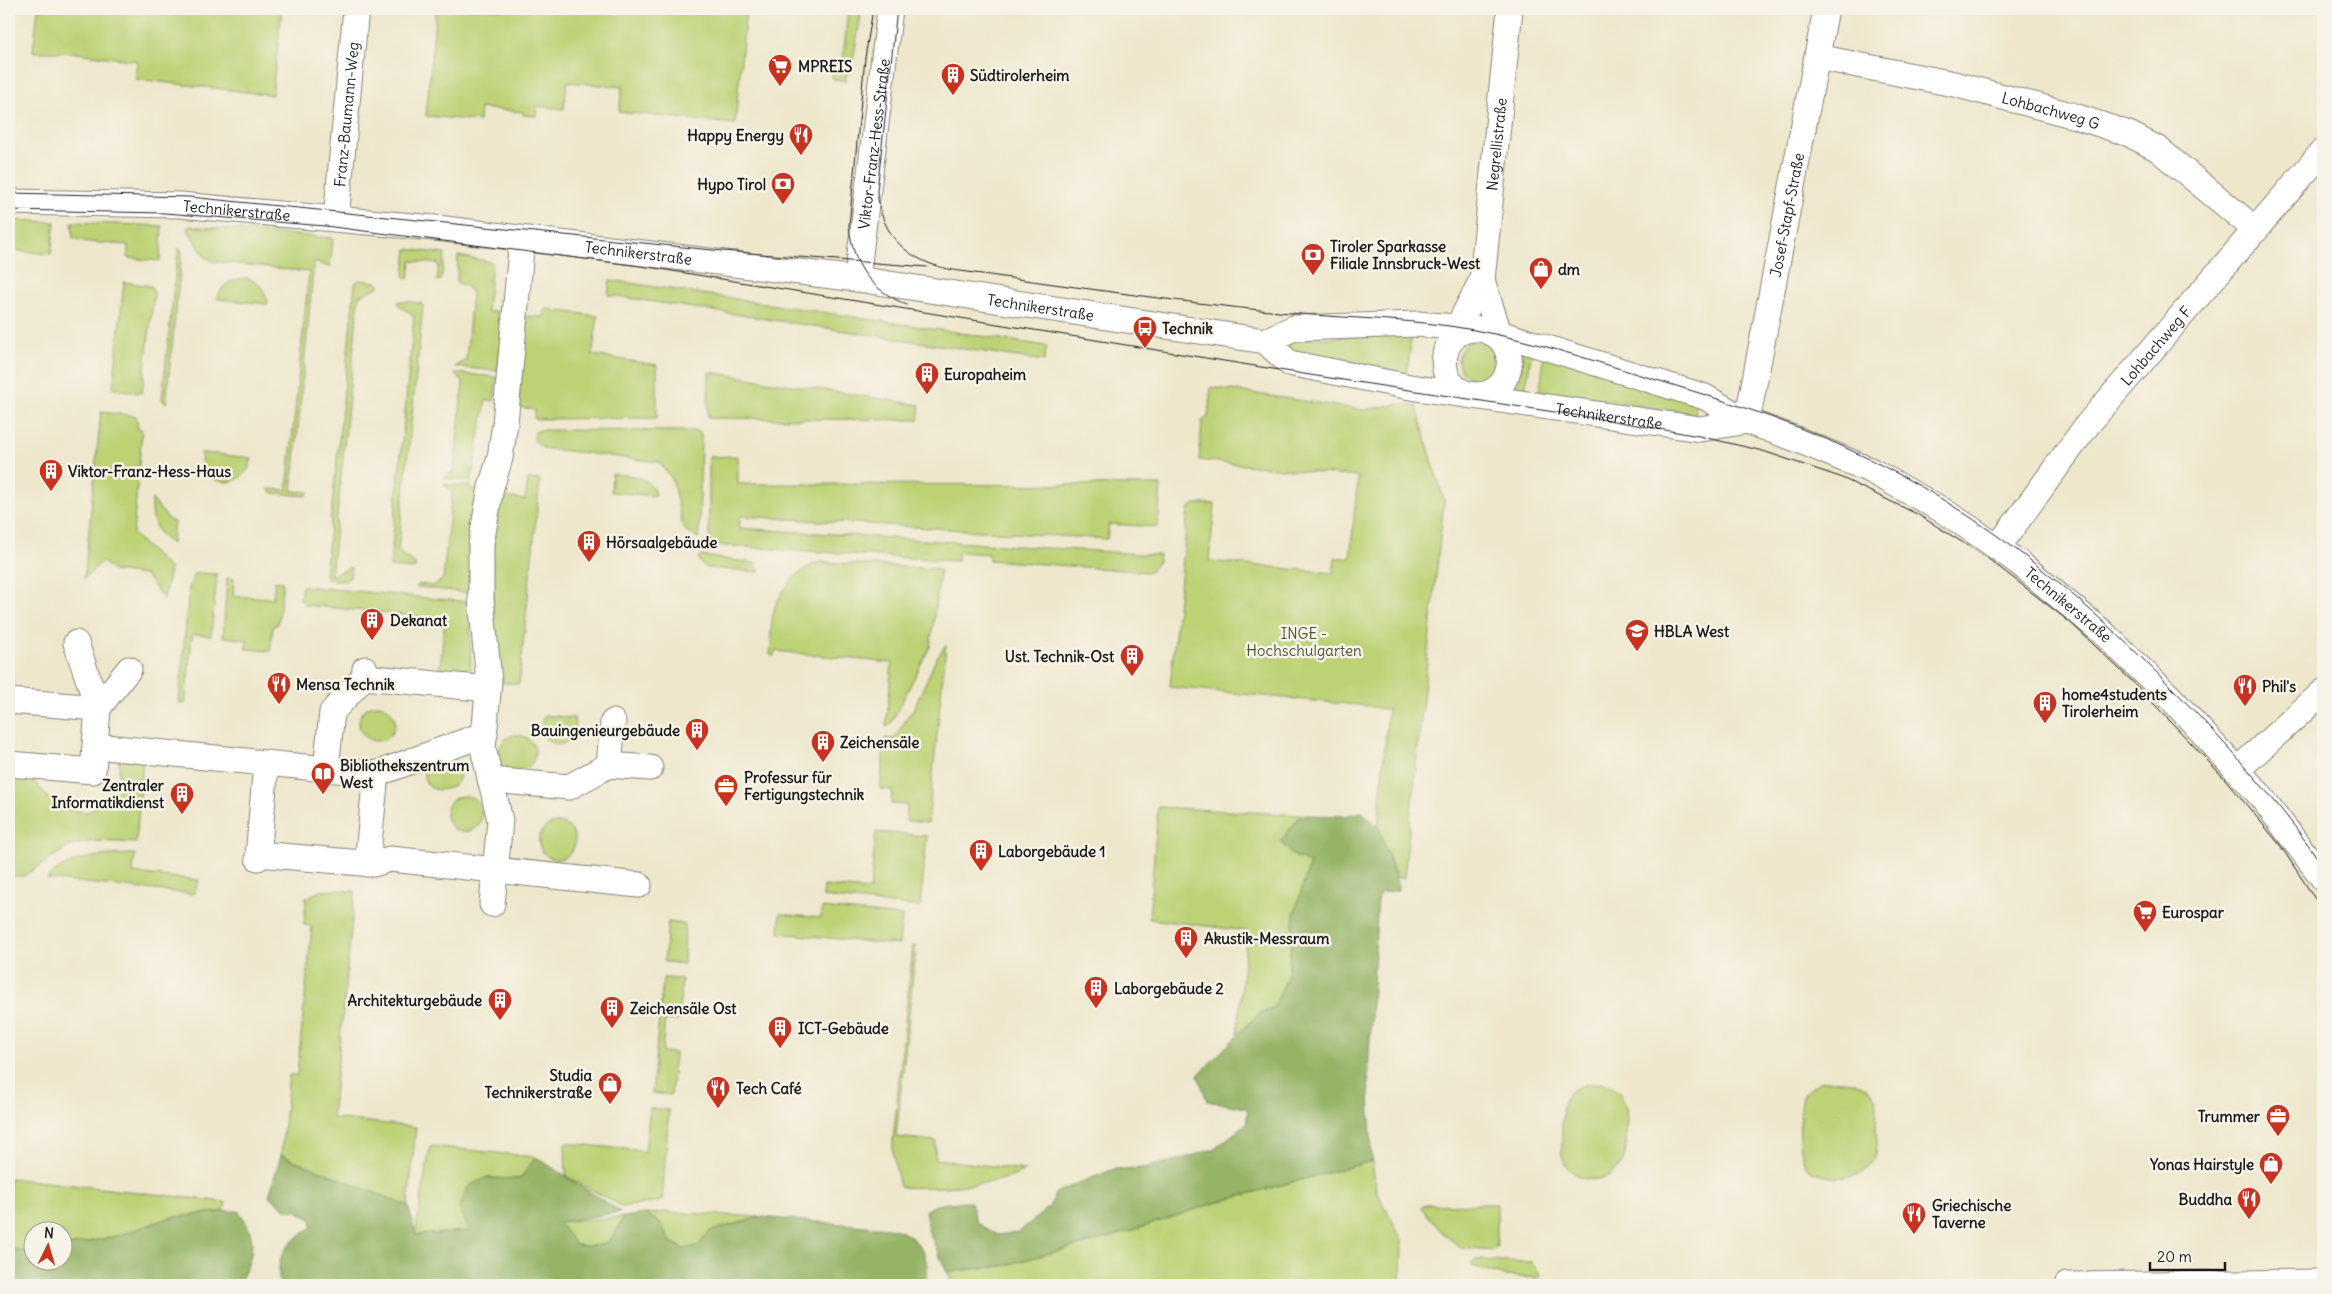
<svg xmlns="http://www.w3.org/2000/svg" width="2332" height="1294" font-family="Delius,sans-serif">
<rect width="100%" height="100%" fill="#f7f3e8"/>
<filter id="ink" filterUnits="userSpaceOnUse"><feTurbulence type="fractalNoise" baseFrequency=".02" numOctaves="2"/><feDisplacementMap in="SourceGraphic" scale="10" xChannelSelector="R" yChannelSelector="G"/><feConvolveMatrix kernelMatrix="1 2 1 2 8 2 1 2 1" color-interpolation-filters="sRGB"/></filter>
<filter id="wash" filterUnits="userSpaceOnUse"><feTurbulence type="fractalNoise" baseFrequency=".0096" numOctaves="4" result="noise"/><feDisplacementMap in="SourceGraphic" scale="20" xChannelSelector="R" yChannelSelector="G"/><feGaussianBlur stdDeviation="1.12" result="paint"/><feColorMatrix in="noise" values="0 0 0 0 0 0 0 0 0 0 0 0 0 0 0 0 0 1.4 0 .05"/><feComposite in="paint" operator="in"/></filter>
<g filter="url(#wash)">
<rect width="100%" height="100%" fill="#eee7cc"/>
<!-- green -->
<g fill="#bcd275" stroke="#6c7748">
<polygon points="38,9 282,9 272,95 135,79 137,61 69,52 33,52"/>
<polygon points="436,9 746,9 735,124 619,112 622,87 567,82 564,109 537,106 536,116 523,115 523,112 480,108 479,121 426,116"/>
<polygon points="848,9 862,9 851,72 846,75 846,81 833,79 831,73 834,70 842,70"/>
<polygon points="9,220 55,222 51,254 9,250"/>
<polygon points="72,222 162,226 160,261 128,258 128,245 88,242 73,238"/>
<polygon points="190,226 331,238 333,240 330,267 314,262 292,491 309,492 306,496 273,493 268,489 287,490 309,272 212,261 205,257 187,228"/>
<polygon points="178,248 181,249 182,252 166,403 162,400"/>
<polygon points="407,249 445,254 441,280 437,281 439,264 411,261 409,278 406,279 404,275"/>
<polygon points="458,256 492,262 487,311 503,313 498,371 455,367 466,360 472,293 466,286 457,283"/>
<path d="M247,278C261,283 265,290 268,304L217,299C222,284 231,279 247,278Z"/>
<polygon points="359,280 376,282 380,286 359,296 331,576 351,567 350,577 345,581 327,579 325,576 355,283"/>
<polygon points="610,280 1047,346 1044,361 608,295"/>
<polygon points="124,282 151,286 154,293 142,393 113,389"/>
<polygon points="399,301 421,303 423,306 398,552 416,564 415,568 411,569 390,567 414,317 398,304"/>
<polygon points="545,309 598,316 592,355 657,365 657,418 534,419 535,410 518,407 527,316 544,317"/>
<polygon points="1412,333 1407,374 1370,365 1296,351 1289,346 1289,340"/>
<circle cx="1477" cy="360" r="19"/>
<polygon points="1523,348 1532,350 1525,393 1510,389 1521,371"/>
<polygon points="1545,353 1697,400 1695,414 1613,401 1539,395"/>
<polygon points="709,372 920,405 918,420 708,418"/>
<polygon points="454,373 497,377 494,401 486,400 471,481 443,478 454,471 463,382"/>
<polygon points="1211,387 1364,410 1399,404 1416,405 1444,501 1404,878 1396,877 1378,826 1388,710 1368,706 1170,687 1188,509 1195,504 1215,504 1209,561 1333,573 1335,558 1350,558 1358,477 1199,460 1202,421 1208,417"/>
<polygon points="101,412 136,416 138,429 142,430 133,534 170,569 164,599 145,575 112,571 102,561 84,579"/>
<polygon points="540,430 695,431 701,433 699,538 687,532 683,527 672,479 659,462 542,448 534,440 535,432"/>
<path d="M201,453H206L252,458C245,493 200,488 201,453Z"/>
<path d="M738,456V484L1161,485L1158,527L1109,524L1107,539L741,516L739,528L1156,555H1159C1158,563 1156,568 1149,572L989,560V554L958,552L957,561L713,545L709,543V457Z"/>
<path d="M612,474C629,475 653,476 655,496L611,492Z"/>
<polygon points="528,479 540,480 519,684 494,682 493,542 501,496 525,500"/>
<polygon points="443,484 471,486 471,489 478,490 469,593 416,587 419,584 433,586 443,579 452,492"/>
<path d="M152,499L169,520L174,522L172,544C155,534 151,519 152,499Z"/>
<polygon points="701,556 755,563 760,572 706,568 701,564 698,558"/>
<path d="M822,562L937,569L940,571L930,647L890,725L886,727L892,663L775,651L774,656L770,655C771,639 770,619 776,604C783,587 804,564 822,562Z"/>
<polygon points="197,573 217,574 211,636 194,634 192,637 185,704 179,703 189,588 193,575"/>
<polygon points="227,578 234,579 233,596 273,598 275,581 283,582 278,624 273,626 270,651 246,649 247,640 223,637"/>
<polygon points="302,586 470,602 471,680 439,677 445,619 305,605 300,600"/>
<polygon points="946,645 928,823 906,821 907,805 891,804 892,790 880,789 885,738 894,739 916,704 937,657"/>
<circle cx="377" cy="723" r="18"/>
<path d="M545,715L574,718L576,731L570,741C551,752 534,733 545,715Z"/>
<circle cx="517" cy="753" r="18"/>
<polygon points="120,756 143,758 136,843 93,841 68,847 24,876 9,876 9,775 31,777 57,809 88,812 118,786"/>
<path d="M450,757C486,786 415,809 425,766Z"/>
<circle cx="464" cy="814" r="18"/>
<polygon points="1158,807 1301,815 1281,841 1292,855 1310,863 1294,915 1288,975 1274,1007 1258,1015 1237,1034 1247,931 1149,919"/>
<circle cx="557" cy="841" r="18"/>
<polygon points="876,832 927,836 920,907 823,897 824,886 870,890"/>
<path d="M135,854L133,873L199,880L194,894L47,879C70,855 103,855 135,854Z"/>
<polygon points="336,890 355,891 332,1118 416,1127 408,1206 281,1155 289,1075 297,1075 312,926 304,925 306,898 320,891"/>
<polygon points="822,908 902,916 899,945 779,933 780,914 821,918"/>
<polygon points="668,922 685,924 684,964 664,962"/>
<path d="M913,946L916,947L896,1137L936,1141L935,1159L1025,1170C1005,1186 927,1189 900,1187L893,1154V1139Z"/>
<polygon points="663,978 682,979 678,1021 665,1020 662,1052 675,1053 671,1095 652,1093"/>
<path d="M1822,1081C1842,1081 1866,1078 1876,1100C1878,1106 1876,1116 1876,1123C1876,1132 1878,1144 1876,1153C1872,1182 1823,1184 1806,1166C1798,1157 1798,1106 1804,1095C1808,1088 1815,1085 1822,1081Z"/>
<path d="M1604,1083C1633,1094 1626,1119 1626,1145C1627,1178 1587,1191 1567,1167C1560,1159 1562,1147 1562,1138C1562,1099 1560,1084 1604,1083Z"/>
<polygon points="650,1108 669,1110 662,1201 623,1207 566,1176 565,1143 645,1151"/>
<polygon points="430,1146 536,1157 520,1179 485,1178 471,1231 415,1235"/>
<polygon points="1372,1161 1376,1190 1402,1240 1401,1282 1397,1284 955,1285 947,1272 1002,1266 1115,1236 1221,1201"/>
<polygon points="9,1178 226,1202 224,1211 169,1218 117,1236 63,1247 62,1232 32,1232 32,1250 25,1252 9,1248"/>
<polygon points="1497,1204 1497,1247 1493,1250 1460,1247 1441,1231 1421,1207 1423,1205"/>
<polygon points="666,1212 761,1217 710,1231 698,1246 684,1249 670,1241 660,1223 645,1214"/>
<path d="M623,1217C612,1245 605,1248 575,1245L558,1222Z"/>
<polygon points="1474,1260 1532,1262 1541,1275 1538,1278 1505,1276 1475,1267 1471,1265"/>
</g>
<!-- forest -->
<g fill="#95b466" stroke="#586841">
<path d="M1362,812L1378,826L1398,885V890L1380,893L1378,897L1368,1074L1372,1161L1221,1201L1115,1236L1002,1266L947,1272L928,1230L925,1211C937,1201 956,1203 971,1202L977,1223L997,1235L1019,1232L1049,1207L1057,1192L1114,1169L1143,1168L1185,1158L1216,1148L1246,1124L1248,1112L1246,1108L1207,1101L1198,1075L1258,1015L1274,1007L1288,975L1294,915L1310,863L1292,855L1281,841L1301,815L1344,816Z"/>
<path d="M281,1155L408,1206L416,1235L470,1231L459,1208L469,1186L485,1178L520,1179L536,1157L621,1212L559,1222L576,1245C605,1248 612,1245 623,1217L645,1214L660,1223L670,1241L684,1249L698,1246L710,1231L761,1217L888,1228C916,1232 934,1257 925,1285H280C275,1253 287,1244 312,1227L311,1219L297,1211L287,1210L269,1196Z"/>
<path d="M224,1211H238C259,1235 254,1260 237,1285H9V1248L25,1252L32,1250V1262H62L63,1247L117,1236L169,1218Z"/>
</g>
</g>
<g filter="url(#ink)">
<g fill="none" stroke-linecap="round" stroke-linejoin="round">
<defs>
<g id="minor">
<path id="s1" d="M1817,57L1954,84L2075,116L2129,134L2158,149L2256,230"/>
<path id="s2" d="M9,202L180,205L445,229L857,279L1265,341L1289,363L1410,387L1700,429L1747,421"/>
<path id="s3" d="M336,219L356,9"/>
<path id="s4" d="M857,279L890,9"/>
<polyline points="1482,280 1501,339"/>
<path id="s5" d="M1451,340L1482,280L1510,9"/>
<path id="s6" d="M1265,341L1294,328L1418,324L1480,329C1527,338 1513,403 1469,394C1434,386 1437,332 1473,329C1481,328 1491,331 1499,333L1705,397L1747,421L1796,439L1872,471L1942,510L1974,531L2018,562L2101,631L2169,696L2259,794L2323,878"/>
<path id="s7" d="M1747,421L1826,9"/>
<path id="s8" d="M1998,547L2088,424L2323,151"/>
<polyline points="76,643 98,708"/>
<polyline points="364,677 488,689"/>
<polyline points="9,701 98,708 93,771 9,764"/>
<polyline points="98,708 129,669"/>
<polyline points="95,746 376,774 485,734"/>
<polyline points="609,765 613,722"/>
<polyline points="326,769 332,712 364,677 365,669"/>
<polyline points="2238,769 2323,692"/>
<polyline points="490,780 569,787 609,765 650,768"/>
<polyline points="259,854 373,864 390,859 639,885"/>
<polyline points="258,858 266,763"/>
<polyline points="367,864 376,774"/>
<polyline points="492,904 500,820 483,748 489,681 481,599 481,544 491,487 500,458 505,423 522,239"/>
<polyline points="2067,1285 2323,1282"/>
</g>
</defs>
<!-- minor casing -->
<use href="#minor" stroke="#858274" stroke-width="27"/>
<!-- minor -->
<use href="#minor" stroke="#fff" stroke-width="25"/>
<!-- tram -->
<g stroke="#1c1c1c" stroke-width="1">
<path d="M873,9L865,58L849,226C854,268 869,288 907,305"/>
<path d="M897,9L877,191C881,237 909,262 953,270C1062,285 1170,301 1279,312C1344,319 1410,318 1474,330C1530,340 1585,358 1640,375C1710,396 1780,417 1846,448C1986,512 2094,605 2199,716C2243,763 2287,812 2323,866"/>
<polyline points="9,193 190,197 722,251 927,267"/>
<polyline points="9,210 165,213 325,226 648,267 1310,375 1614,421 1699,436 1763,451 1840,477 1917,514 1986,557 2071,623 2136,685 2225,779 2280,845 2323,911"/>
</g>
</g>
</g>
<!-- icons -->
<defs>
<symbol id="supermarket-pin" viewBox="-11 -11 22 30"><path d="M0 17L-7.5 6A9.5 9.5 0 1 1 7.5 6Z" fill="#c8321e" stroke="#f7f3e8"/><path d="M-6-5.5h2.5l.6 2H6L4.5 2H-2.5L-4.4-4H-6ZM-1.5 3.2a1.3 1.3 0 1 0 .1 0ZM3 3.2a1.3 1.3 0 1 0 .1 0Z" fill="#fff"/></symbol>
<symbol id="building-pin" viewBox="-11 -11 22 30"><path d="M0 17L-7.5 6A9.5 9.5 0 1 1 7.5 6Z" fill="#c8321e" stroke="#f7f3e8"/><path d="M-4-6H4V6H1V3H-1V6H-4ZM-2.5-4.3h1.7v1.8h-1.7ZM.8-4.3h1.7v1.8H.8ZM-2.5-1h1.7V.8h-1.7ZM.8-1h1.7V.8H.8Z" fill="#fff"/></symbol>
<symbol id="restaurant-pin" viewBox="-11 -11 22 30"><path d="M0 17L-7.5 6A9.5 9.5 0 1 1 7.5 6Z" fill="#c8321e" stroke="#f7f3e8"/><path d="M-5-6h1v4h1v-4h1v4h1v-4h1v5L-1.5 .5V6h-2V.5L-5-1ZM5-6V6H3V1.5H1.5Q1.5-4 5-6Z" fill="#fff"/></symbol>
<symbol id="bank-pin" viewBox="-11 -11 22 30"><path d="M0 17L-7.5 6A9.5 9.5 0 1 1 7.5 6Z" fill="#c8321e" stroke="#f7f3e8"/><path d="M-6-4H6V4H-6ZM0-2.3a2.3 2.3 0 1 0 0 4.6a2.3 2.3 0 1 0 0-4.6Z" fill="#fff"/></symbol>
<symbol id="shop-pin" viewBox="-11 -11 22 30"><path d="M0 17L-7.5 6A9.5 9.5 0 1 1 7.5 6Z" fill="#c8321e" stroke="#f7f3e8"/><path d="M-5-2.5h2.3a2.7 3.5 0 0 1 5.4 0H5L5.5 6h-11ZM-1.5-2.5h3a1.5 2.3 0 0 0-3 0Z" fill="#fff"/></symbol>
<symbol id="bus-pin" viewBox="-11 -11 22 30"><path d="M0 17L-7.5 6A9.5 9.5 0 1 1 7.5 6Z" fill="#c8321e" stroke="#f7f3e8"/><path d="M-5-6H5V4H4V6H2V4H-2V6H-4V4H-5ZM-3.5-4V0h7V-4ZM-3.5 1.2v1.5H-2V1.2ZM2 1.2v1.5H3.5V1.2Z" fill="#fff"/></symbol>
<symbol id="school-pin" viewBox="-11 -11 22 30"><path d="M0 17L-7.5 6A9.5 9.5 0 1 1 7.5 6Z" fill="#c8321e" stroke="#f7f3e8"/><path d="M0-5L7-2L0 1L-7-2ZM-4 1L0 2.5L4 1V4Q0 6-4 4Z" fill="#fff"/></symbol>
<symbol id="library-pin" viewBox="-11 -11 22 30"><path d="M0 17L-7.5 6A9.5 9.5 0 1 1 7.5 6Z" fill="#c8321e" stroke="#f7f3e8"/><path d="M-6-4Q-3-5.5-.7-3.5V5Q-3 3-6 4ZM6-4Q3-5.5 .7-3.5V5Q3 3 6 4Z" fill="#fff"/></symbol>
<symbol id="office-pin" viewBox="-11 -11 22 30"><path d="M0 17L-7.5 6A9.5 9.5 0 1 1 7.5 6Z" fill="#c8321e" stroke="#f7f3e8"/><path d="M-6-3h4V-5.5h4V-3h4V5H-6ZM-1-4.5V-3h2v-1.5ZM-6 0V1H6V0Z" fill="#fff"/></symbol>
</defs>
<g fill-rule="evenodd">
<use href="#supermarket-pin" x="766" y="52" width="28" height="38"/>
<use href="#building-pin" x="939" y="61" width="28" height="38"/>
<use href="#restaurant-pin" x="787" y="121" width="28" height="38"/>
<use href="#bank-pin" x="769" y="170" width="28" height="38"/>
<use href="#bank-pin" x="1299" y="241" width="28" height="38"/>
<use href="#shop-pin" x="1527" y="255" width="28" height="38"/>
<use href="#bus-pin" x="1131" y="314" width="28" height="38"/>
<use href="#building-pin" x="913" y="360" width="28" height="38"/>
<use href="#building-pin" x="37" y="457" width="28" height="38"/>
<use href="#building-pin" x="575" y="528" width="28" height="38"/>
<use href="#building-pin" x="358" y="606" width="28" height="38"/>
<use href="#school-pin" x="1623" y="617" width="28" height="38"/>
<use href="#building-pin" x="1118" y="642" width="28" height="38"/>
<use href="#restaurant-pin" x="265" y="670" width="28" height="38"/>
<use href="#restaurant-pin" x="2231" y="672" width="28" height="38"/>
<use href="#building-pin" x="2031" y="689" width="28" height="38"/>
<use href="#building-pin" x="683" y="716" width="28" height="38"/>
<use href="#building-pin" x="809" y="728" width="28" height="38"/>
<use href="#library-pin" x="309" y="760" width="28" height="38"/>
<use href="#office-pin" x="712" y="772" width="28" height="38"/>
<use href="#building-pin" x="168" y="780" width="28" height="38"/>
<use href="#building-pin" x="967" y="837" width="28" height="38"/>
<use href="#supermarket-pin" x="2131" y="898" width="28" height="38"/>
<use href="#building-pin" x="1172" y="924" width="28" height="38"/>
<use href="#building-pin" x="1082" y="974" width="28" height="38"/>
<use href="#building-pin" x="486" y="986" width="28" height="38"/>
<use href="#building-pin" x="598" y="994" width="28" height="38"/>
<use href="#building-pin" x="766" y="1014" width="28" height="38"/>
<use href="#shop-pin" x="596" y="1070" width="28" height="38"/>
<use href="#restaurant-pin" x="704" y="1074" width="28" height="38"/>
<use href="#office-pin" x="2264" y="1102" width="28" height="38"/>
<use href="#shop-pin" x="2257" y="1150" width="28" height="38"/>
<use href="#restaurant-pin" x="2235" y="1185" width="28" height="38"/>
<use href="#restaurant-pin" x="1900" y="1200" width="28" height="38"/>
</g>
<g text-anchor="middle" dominant-baseline="central" stroke-width="5" stroke-linejoin="round" paint-order="stroke">
<!-- poi labels -->
<g font-size="15" font-weight="bold" fill="#1c1c1c" stroke="#f7f3e8" text-anchor="start">
<text x="798" y="66">MPREIS</text>
<text x="970" y="75">Südtirolerheim</text>
<text x="784" y="135" text-anchor="end">Happy Energy</text>
<text x="766" y="184" text-anchor="end">Hypo Tirol</text>
<text x="1330" y="246">Tiroler Sparkasse<tspan x="1330" dy="17">Filiale Innsbruck-West</tspan></text>
<text x="1558" y="269">dm</text>
<text x="1162" y="328">Technik</text>
<text x="944" y="374">Europaheim</text>
<text x="68" y="471">Viktor-Franz-Hess-Haus</text>
<text x="606" y="542">Hörsaalgebäude</text>
<text x="390" y="620">Dekanat</text>
<text x="1654" y="631">HBLA West</text>
<text x="1114" y="656" text-anchor="end">Ust. Technik-Ost</text>
<text x="296" y="684">Mensa Technik</text>
<text x="2262" y="686">Phil's</text>
<text x="2062" y="694">home4students<tspan x="2062" dy="17">Tirolerheim</tspan></text>
<text x="680" y="730" text-anchor="end">Bauingenieurgebäude</text>
<text x="840" y="742">Zeichensäle</text>
<text x="340" y="765">Bibliothekszentrum<tspan x="340" dy="17">West</tspan></text>
<text x="744" y="777">Professur für<tspan x="744" dy="17">Fertigungstechnik</tspan></text>
<text x="164" y="785" text-anchor="end">Zentraler<tspan x="164" dy="17">Informatikdienst</tspan></text>
<text x="998" y="851">Laborgebäude 1</text>
<text x="2162" y="912">Eurospar</text>
<text x="1204" y="938">Akustik-Messraum</text>
<text x="1114" y="988">Laborgebäude 2</text>
<text x="482" y="1000" text-anchor="end">Architekturgebäude</text>
<text x="630" y="1008">Zeichensäle Ost</text>
<text x="798" y="1028">ICT-Gebäude</text>
<text x="592" y="1075" text-anchor="end">Studia<tspan x="592" dy="17">Technikerstraße</tspan></text>
<text x="736" y="1088">Tech Café</text>
<text x="2260" y="1116" text-anchor="end">Trummer</text>
<text x="2254" y="1164" text-anchor="end">Yonas Hairstyle</text>
<text x="2232" y="1199" text-anchor="end">Buddha</text>
<text x="1932" y="1205">Griechische<tspan x="1932" dy="17">Taverne</tspan></text>
</g>
<!-- street labels -->
<g font-size="15" fill="#1c1c1c" stroke="#f7f3e8">
<text stroke="none"><textPath href="#s1" startOffset="240">Lohbachweg G</textPath></text>
<text stroke="none"><textPath href="#s3" startOffset="105">Franz-Baumann-Weg</textPath></text>
<text stroke="none"><textPath href="#s4" startOffset="136">Viktor-Franz-Hess-Straße</textPath></text>
<text stroke="none"><textPath href="#s5" startOffset="204">Negrellistraße</textPath></text>
<text stroke="none"><textPath href="#s2" startOffset="228">Technikerstraße</textPath></text>
<text stroke="none"><textPath href="#s7" startOffset="210">Josef-Stapf-Straße</textPath></text>
<text stroke="none"><textPath href="#s2" startOffset="632">Technikerstraße</textPath></text>
<text stroke="none"><textPath href="#s2" startOffset="1038">Technikerstraße</textPath></text>
<text stroke="none"><textPath href="#s8" startOffset="256">Lohbachweg F</textPath></text>
<text stroke="none"><textPath href="#s2" startOffset="1622">Technikerstraße</textPath></text>
<text stroke="none"><textPath href="#s6" startOffset="1081">Technikerstraße</textPath></text>
</g>
<!-- park labels -->
<g font-size="15" fill="#4c5337" stroke="#f7f3e8">
<text x="1304" y="633">INGE -<tspan x="1304" dy="17">Hochschulgarten</tspan></text>
</g>
</g>
<!-- margin -->
<rect width="2332" height="1294" fill="none" stroke="#f7f3e8" stroke-width="30"/>
<!-- north arrow -->
<g transform="translate(48 1246) rotate(5)"><circle r="24" fill="#f7f3e8" stroke="#9f9d96"/>
<path d="M0-4L9 19L0 12L-9 19Z" fill="#c8321e"/>
<text y="-8" font-size="14" font-weight="bold" text-anchor="middle" fill="#1c1c1c">N</text>
</g>
<!-- scale -->
<path d="M2150 1262v8h75v-8" fill="none" stroke="#1c1c1c" stroke-width="2.5"/>
<text x="2157" y="1262" font-size="15" fill="#1c1c1c" stroke="#f7f3e8" stroke-width="4" paint-order="stroke">20 m</text>
</svg>
